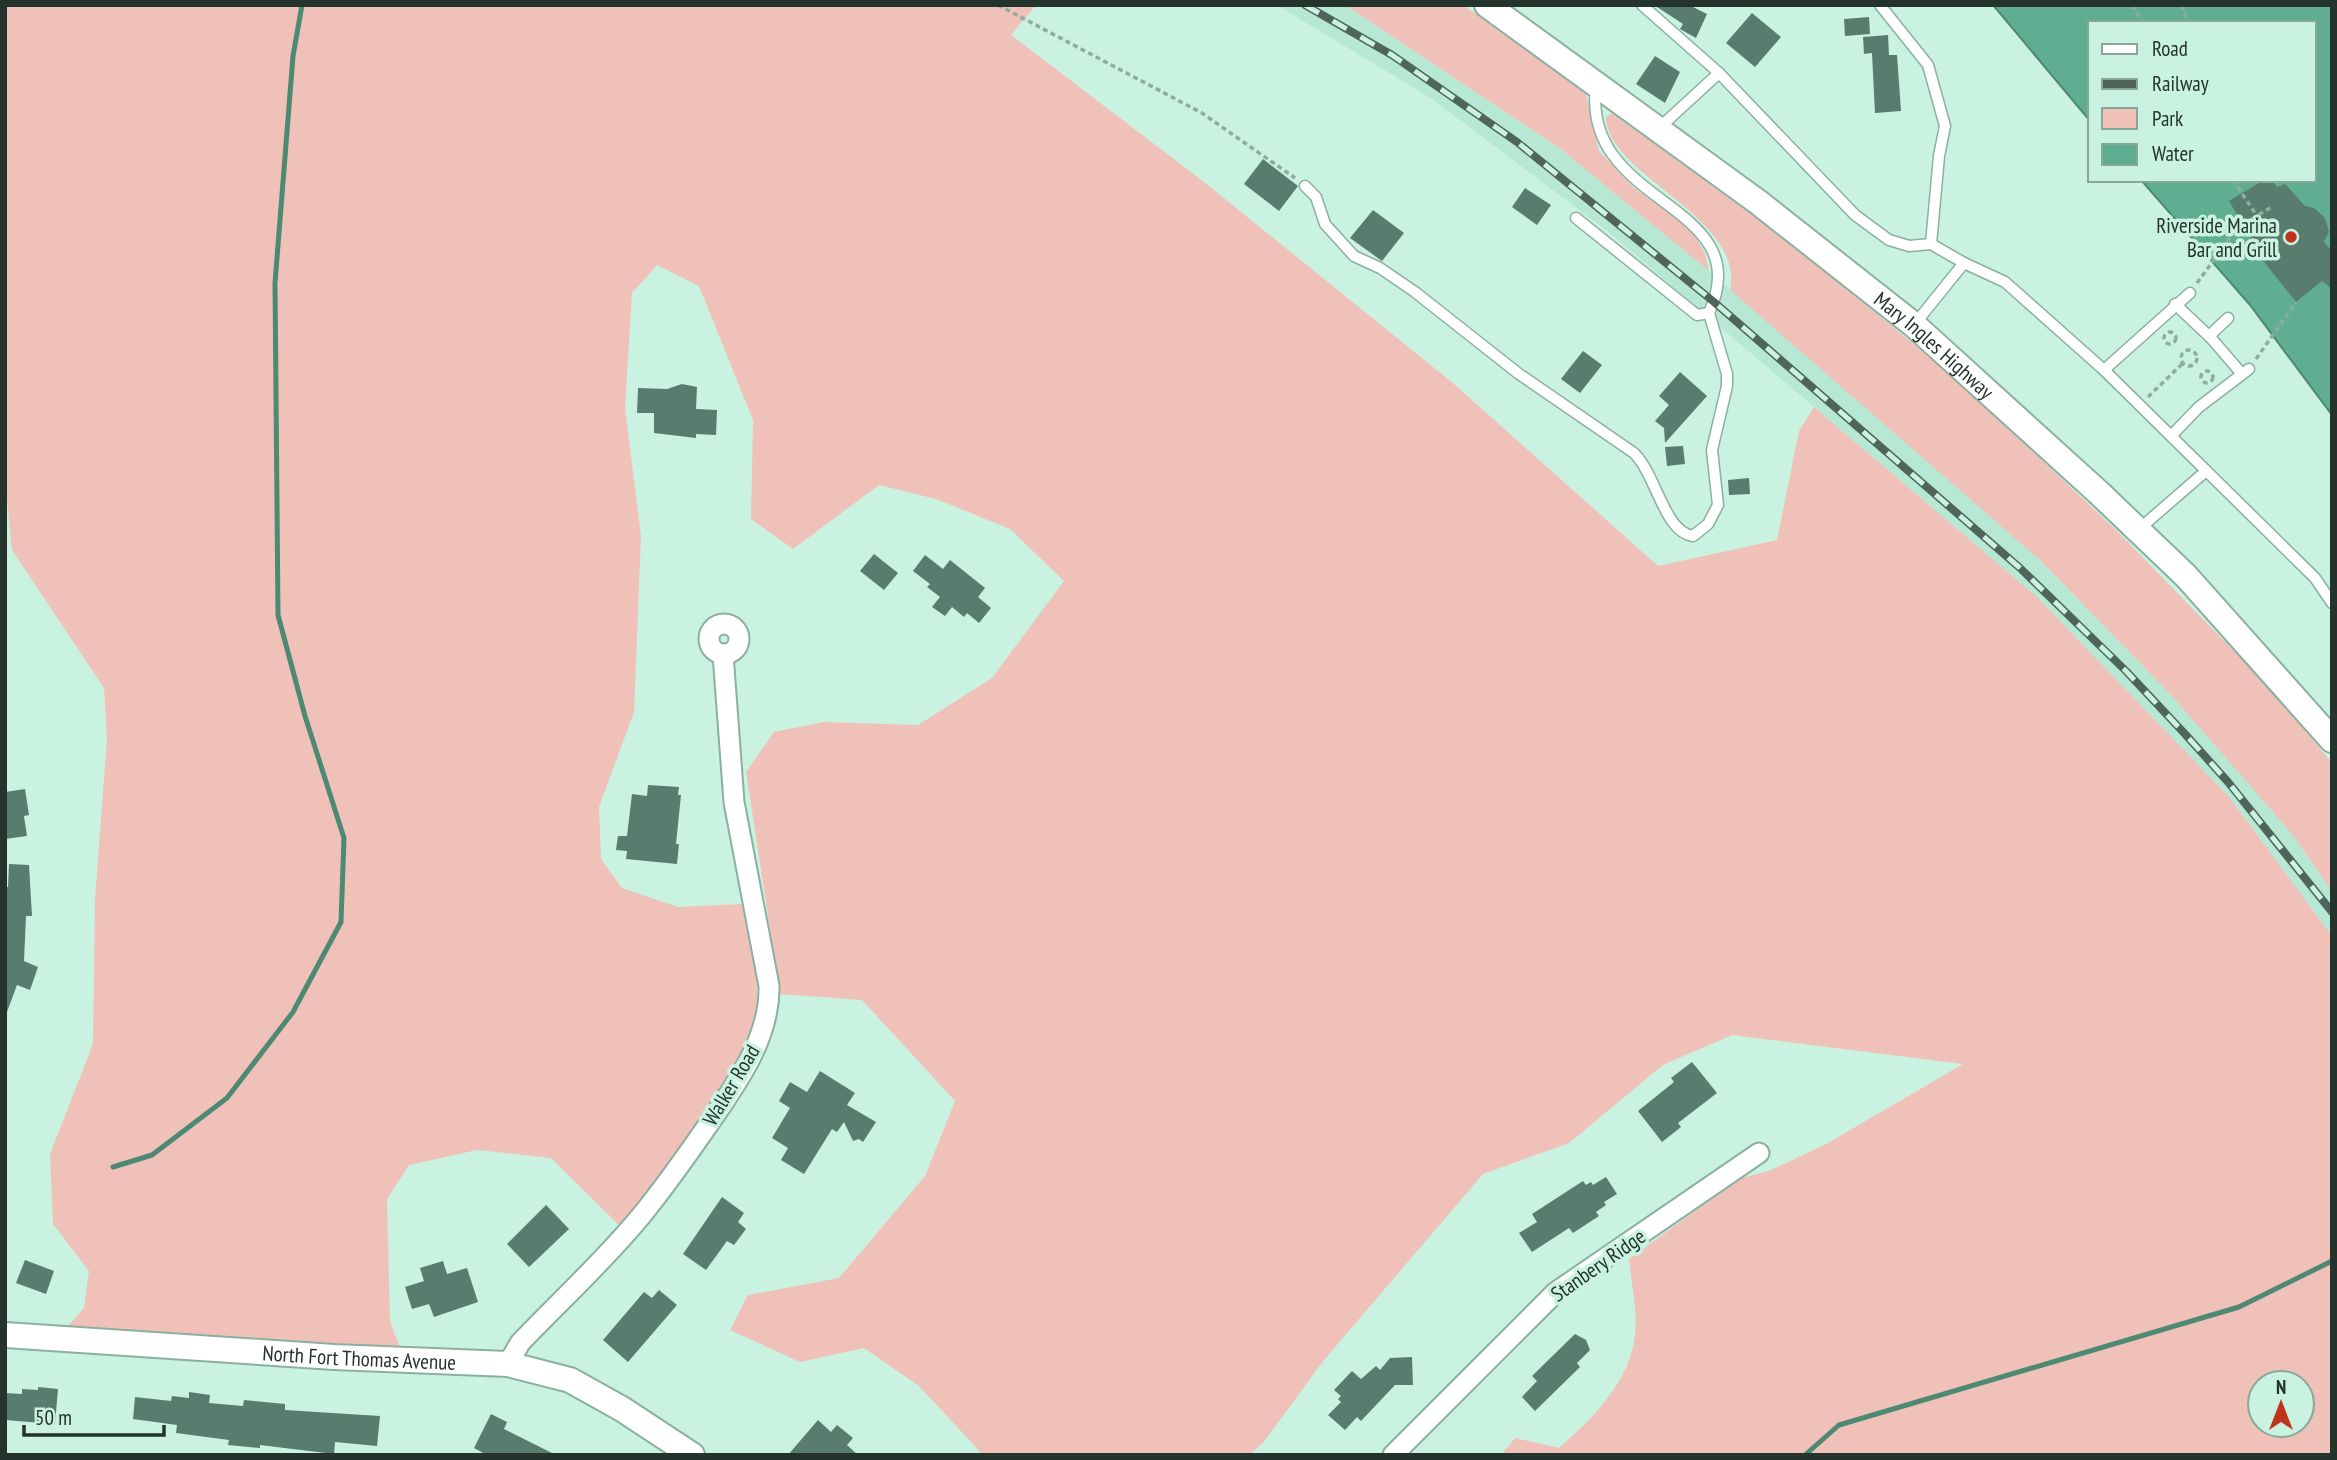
<svg xmlns="http://www.w3.org/2000/svg" width="2337" height="1460" font-family="'PT Sans Narrow',sans-serif">
<rect width="100%" height="100%" fill="#caf2e1"/>
<!-- built -->
<polygon fill="#b7e8d3" points="1277,5 1345,5 1562,150 1709,271 2040,560 2171,695 2291,833 2332,891 2332,936 2229,797 2037,597 1611,234 1432,99"/>
<!-- green -->
<g fill="#f0c1b8" fill-rule="evenodd">
<path d="M5,5H1036L1011,35L1204,182L1454,384L1658,566L1777,540L1799,431L1814,407L2037,597L2229,797L2332,936V1455H1501L1515,1438L1559,1448C1592,1419 1630,1382 1635,1335C1638,1311 1631,1283 1629,1259L1739,1179L1771,1170L1828,1143L1963,1064L1732,1035L1663,1065L1569,1143L1483,1174L1324,1360L1263,1443L1249,1455H983L919,1386L864,1348L800,1362L730,1330L748,1295L839,1278L925,1176L955,1101L862,1000L780,994L746,772L774,732L824,722L918,725L992,678L1064,581L1010,529L936,499L879,485L793,549L751,519L753,420L699,286L657,265L632,293L625,408L641,536L634,712L599,807L601,859L622,888L678,907L742,904C747,933 757,965 757,994C759,1057 659,1175 621,1227L551,1158L477,1150L409,1165L387,1199L390,1322L400,1348L67,1327L84,1308L89,1271L53,1224L50,1154L93,1044L95,899L107,739L104,688L12,550L5,482ZM2260,1383H2302V1425H2260Z"/>
<polygon points="1345,5 1463,5 1585,90 1599,151 1633,187 1691,229 1705,253 1709,271 1562,150"/>
<path d="M1612,113L1775,231L1953,376L2118,532L2268,686L2332,763V891L2291,833L2171,695L2041,561L1730,290C1746,217 1606,175 1606,117Z"/>
</g>
<!-- water -->
<polygon fill="#5fae91" stroke="#4d8973" stroke-width="2" points="1993,5 2332,5 2332,415 2250,305 2141,180 2314,180 2314,23 2090,23 2090,121"/>
<g fill="none" stroke-linecap="round" stroke-linejoin="round">
<!-- stream -->
<g stroke="#4d8973" stroke-width="5">
<polyline points="113,1167 152,1155 227,1098 293,1012 341,922 344,838 305,716 278,615 275,283 293,56 302,5"/>
<polyline points="1805,1455 1839,1425 2239,1307 2332,1261"/>
</g>
</g>
<!-- building -->
<g fill="#587c6d">
<polygon points="1654,5 1689,5 1707,14 1696,38 1680,29 1683,24"/>
<polygon points="1752,13 1781,37 1755,67 1726,43"/>
<polygon points="1869,17 1870,34 1845,36 1844,19"/>
<polygon points="1888,35 1889,55 1897,55 1901,111 1875,113 1872,53 1864,54 1863,37"/>
<polygon points="1655,56 1680,72 1665,103 1636,84"/>
<polygon points="1263,159 1298,186 1279,211 1244,184"/>
<polygon points="2264,180 2272,180 2277,187 2285,184 2305,206 2314,208 2325,218 2329,232 2324,242 2332,251 2332,289 2322,281 2296,302 2249,243 2252,240 2229,201"/>
<polygon points="1525,188 1551,205 1537,225 1512,207"/>
<polygon points="1373,210 1404,233 1382,261 1350,238"/>
<polygon points="1583,351 1602,365 1580,393 1561,379"/>
<polygon points="1680,372 1707,396 1665,443 1664,428 1655,421 1669,405 1659,396"/>
<polygon points="682,384 697,387 696,409 717,410 716,435 696,434 696,438 654,433 654,413 637,413 638,388 667,389"/>
<polygon points="1683,446 1685,464 1667,466 1665,447"/>
<polygon points="1749,478 1750,494 1729,495 1728,480"/>
<polygon points="874,554 898,573 884,590 860,571"/>
<polygon points="925,555 943,569 950,560 985,588 978,597 991,608 979,623 967,613 964,617 952,607 945,616 932,607 940,597 927,587 930,584 913,571"/>
<polygon points="648,785 679,787 678,795 681,795 676,844 679,844 677,864 626,859 627,851 616,850 618,836 627,836 632,794 647,796"/>
<polygon points="25,789 29,815 24,816 27,836 5,839 5,792"/>
<polygon points="9,864 29,865 32,916 26,916 24,961 38,967 30,990 17,985 7,1012 5,887 8,887"/>
<polygon points="1692,1062 1717,1093 1678,1123 1681,1127 1662,1142 1638,1111 1674,1082 1671,1078"/>
<polygon points="820,1071 855,1093 847,1105 876,1122 863,1142 859,1139 853,1141 844,1122 837,1132 832,1129 804,1174 781,1160 788,1148 772,1138 790,1108 779,1101 790,1082 807,1092"/>
<polygon points="1606,1177 1617,1194 1604,1202 1606,1205 1596,1212 1599,1216 1573,1233 1569,1228 1532,1252 1519,1233 1537,1222 1532,1214 1583,1181 1586,1185 1591,1182 1593,1185"/>
<polygon points="722,1197 744,1213 738,1222 746,1229 734,1245 727,1241 706,1270 683,1254"/>
<polygon points="546,1205 569,1229 529,1267 507,1244"/>
<polygon points="25,1260 54,1271 46,1294 16,1283"/>
<polygon points="443,1261 447,1274 467,1268 478,1302 434,1317 429,1304 412,1309 405,1287 424,1281 420,1268"/>
<polygon points="659,1290 677,1305 628,1362 603,1340 644,1292 652,1298"/>
<polygon points="1575,1334 1586,1340 1590,1350 1577,1363 1580,1367 1535,1411 1522,1397 1537,1381 1532,1376"/>
<polygon points="1412,1357 1413,1385 1395,1385 1361,1421 1357,1417 1345,1430 1328,1415 1341,1402 1338,1399 1341,1396 1334,1390 1352,1371 1361,1379 1376,1366 1380,1370 1390,1358"/>
<polygon points="38,1387 58,1389 55,1424 5,1420 5,1393 22,1394 22,1389 38,1390"/>
<polygon points="189,1392 210,1395 209,1403 243,1406 244,1400 285,1404 285,1410 380,1416 377,1446 335,1442 334,1454 260,1445 260,1448 228,1445 229,1440 176,1433 177,1425 133,1419 135,1397 171,1401 172,1396 189,1398"/>
<polygon points="491,1414 507,1422 504,1429 556,1455 487,1455 474,1448"/>
<polygon points="818,1420 831,1432 837,1425 853,1438 847,1445 858,1455 788,1455"/>
</g>
<g fill="none" stroke-linecap="round" stroke-linejoin="round">
<defs>
<g id="service">
<polyline points="1642,5 1719,73 1855,215 1889,240 1909,246 1931,244 1939,156 1945,126 1928,65 1880,5"/>
<path d="M1596,86C1581,208 1760,201 1709,313"/>
<polyline points="1658,129 1719,73"/>
<path d="M1305,186L1316,197L1325,224L1354,256L1380,268L1415,292L1519,374L1634,453C1657,476 1664,532 1693,536L1708,524L1718,505L1712,450L1727,386V374L1709,313L1697,315L1576,218"/>
<polyline points="1931,244 1964,263"/>
<polyline points="2175,304 2211,338 2242,374"/>
<polyline points="1914,325 1964,263 2005,282 2104,370 2315,578 2332,603"/>
<polyline points="2209,336 2228,318"/>
<polyline points="2104,370 2190,293"/>
<polyline points="2172,435 2199,407 2249,369"/>
<polyline points="2138,530 2206,471"/>
</g>
<g id="minor">
<circle cx="724" cy="639" r="15"/>
<path d="M508,1364L520,1343C560,1301 604,1261 641,1216C668,1183 693,1147 717,1112C743,1074 770,1033 769,986L734,802L723,654"/>
<polyline points="1393,1455 1556,1292 1759,1153"/>
</g>
<g id="tertiary">
<path id="s1" d="M1487,5L1758,202L1914,325L2098,492L2186,576L2332,740"/>
<path id="s2" d="M5,1335L334,1357L508,1364L570,1380L622,1409L692,1455"/>
</g>
</defs>
<!-- service casing -->
<use href="#service" stroke="#8ab0a0" stroke-width="13"/>
<!-- minor casing -->
<use href="#minor" stroke="#8ab0a0" stroke-width="23"/>
<!-- tertiary casing -->
<use href="#tertiary" stroke="#8ab0a0" stroke-width="28"/>
<!-- path -->
<g stroke="#8dad9f" stroke-width="3.5" stroke-dasharray="5 3.5" stroke-linecap="butt">
<polyline points="998,5 1202,113 1295,178"/>
<polyline points="2132,5 2142,21 2140,23"/>
<polyline points="2181,5 2189,23"/>
<polyline points="2233,180 2255,213"/>
<polyline points="2197,283 2237,228 2273,206"/>
<circle cx="2170" cy="338" r="6"/>
<circle cx="2189" cy="358" r="8"/>
<polyline points="2256,359 2296,302"/>
<circle cx="2207" cy="377" r="6"/>
<polyline points="2148,397 2183,363"/>
</g>
<!-- service -->
<use href="#service" stroke="#fff" stroke-width="10"/>
<!-- minor -->
<use href="#minor" stroke="#fff" stroke-width="19"/>
<!-- tertiary -->
<use href="#tertiary" stroke="#fff" stroke-width="24"/>
<defs>
<polyline id="rail" points="1305,5 1392,55 1517,142 1714,302 2020,568 2126,671 2185,734 2228,782 2332,912"/>
</defs>
<!-- rail casing -->
<use href="#rail" stroke="#4f655b" stroke-width="8"/>
<!-- rail -->
<use href="#rail" stroke="#caf2e1" stroke-width="5" stroke-dasharray="16" stroke-linecap="butt"/>
</g>
<!-- markers -->
<circle fill="#c0341e" stroke="#caf2e1" stroke-width="2.5" cx="2291" cy="237" r="7"/>
<g text-anchor="middle" dominant-baseline="central" stroke-width="7" stroke-linejoin="round" paint-order="stroke">
<!-- poi labels -->
<g font-size="21" fill="#24342d" stroke="#caf2e1" text-anchor="end">
<text x="2277" y="225">Riverside Marina<tspan x="2277" dy="24">Bar and Grill</tspan></text>
</g>
<!-- street labels -->
<g font-size="21" fill="#24342d" stroke="#caf2e1">
<text stroke="none"><textPath href="#s1" startOffset="562">Mary Ingles Highway</textPath></text>
<text transform="translate(731 1085) rotate(-59)">Walker Road</text>
<text transform="translate(1598 1265) rotate(-35)">Stanbery Ridge</text>
<text stroke="none"><textPath href="#s2" startOffset="355">North Fort Thomas Avenue</textPath></text>
</g>
</g>
<!-- border -->
<rect width="2337" height="1460" fill="none" stroke="#24342d" stroke-width="14"/>
<!-- legend -->
<rect x="2088" y="21" width="228" height="161" fill="#caf2e1" stroke="#88a699" stroke-width="2"/>
<rect x="2102" y="44" width="35" height="10" fill="#ffffff" stroke="#88a699" stroke-width="2"/>
<text x="2152" y="56" font-size="21" fill="#24342d">Road</text>
<rect x="2102" y="79" width="35" height="10" fill="#4f655b" stroke="#88a699" stroke-width="2"/>
<text x="2152" y="91" font-size="21" fill="#24342d">Railway</text>
<rect x="2102" y="108" width="35" height="21" fill="#f0c1b8" stroke="#88a699" stroke-width="2"/>
<text x="2152" y="126" font-size="21" fill="#24342d">Park</text>
<rect x="2102" y="144" width="35" height="21" fill="#5fae91" stroke="#88a699" stroke-width="2"/>
<text x="2152" y="161" font-size="21" fill="#24342d">Water</text>
<!-- north arrow -->
<g transform="translate(2281 1404)"><circle r="33" fill="#caf2e1" stroke="#88a699" stroke-width="2"/>
<path d="M0-5L12 26L0 18L-12 26Z" fill="#c0341e"/>
<text y="-10" font-size="19" font-weight="bold" text-anchor="middle" fill="#24342d">N</text>
</g>
<!-- scale -->
<path d="M24 1425v10h140v-10" fill="none" stroke="#24342d" stroke-width="3.5"/>
<text x="35" y="1425" font-size="21" fill="#24342d" stroke="#caf2e1" stroke-width="5" paint-order="stroke">50 m</text>
</svg>
